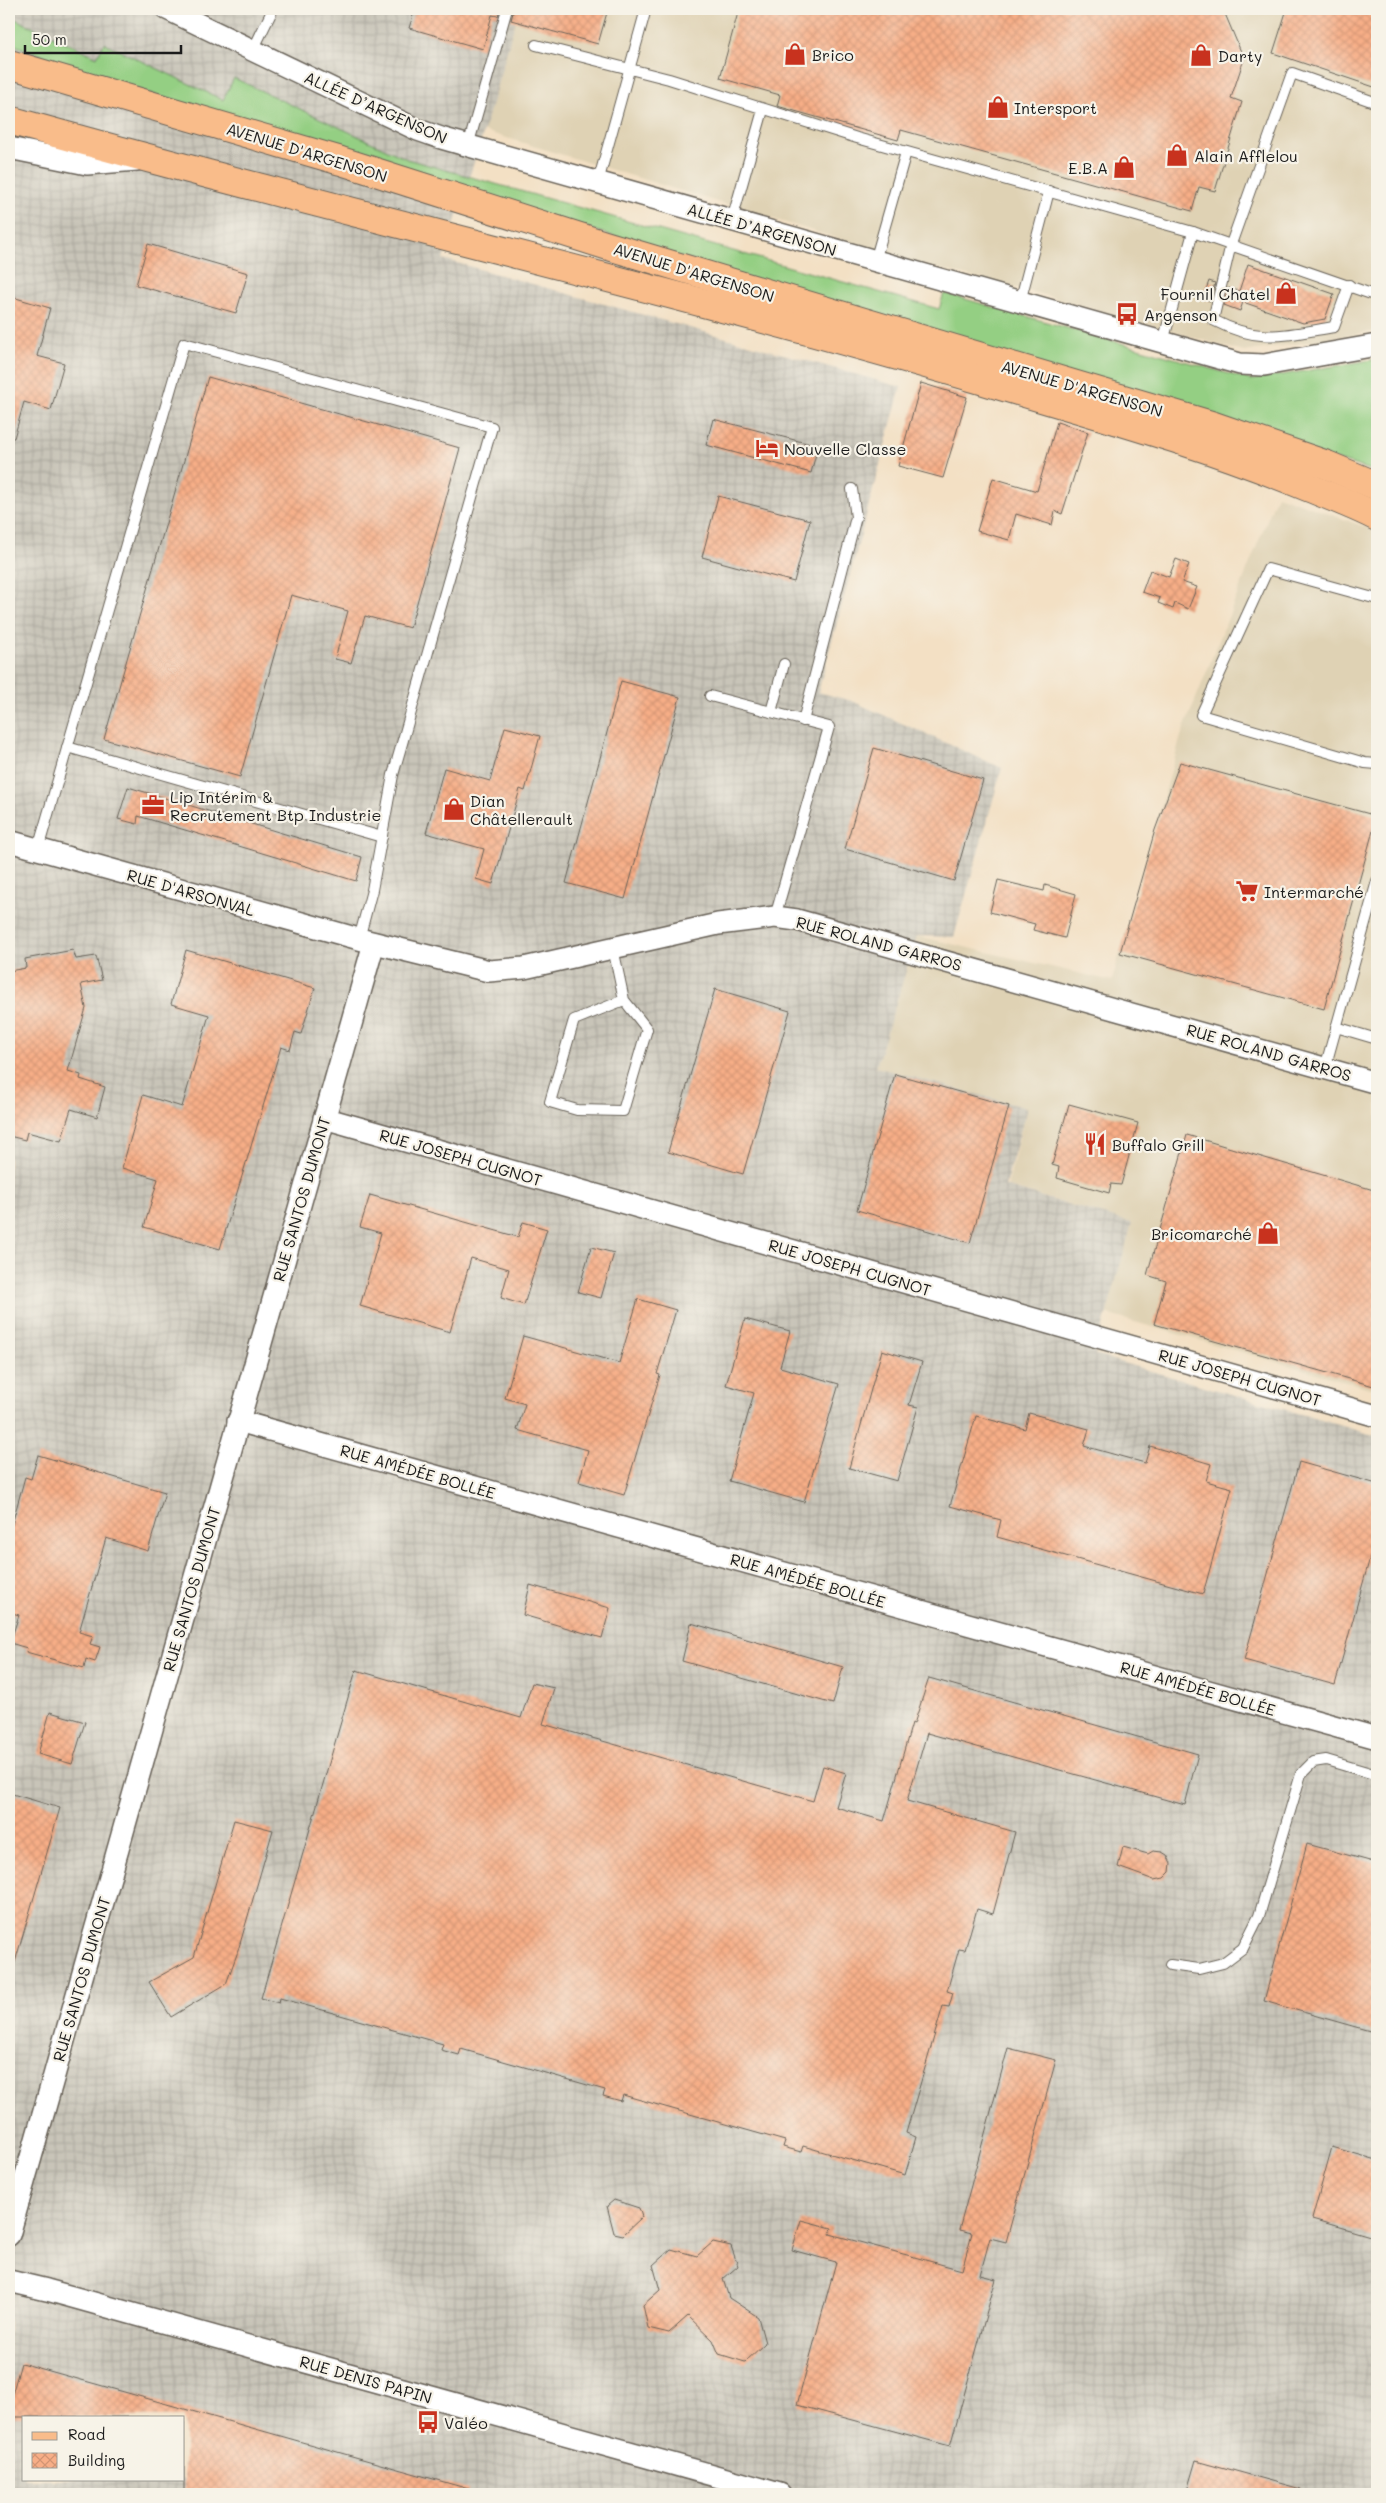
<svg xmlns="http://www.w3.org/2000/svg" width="1386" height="2503" font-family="Mali,sans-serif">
<defs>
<pattern id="industrial-grid" width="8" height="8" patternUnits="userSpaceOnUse" patternTransform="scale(1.25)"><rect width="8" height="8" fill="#c8c4b8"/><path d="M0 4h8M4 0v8" fill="none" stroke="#aba89e"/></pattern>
<pattern id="building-cross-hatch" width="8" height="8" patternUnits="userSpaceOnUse" patternTransform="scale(1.25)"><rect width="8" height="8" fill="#f7ae87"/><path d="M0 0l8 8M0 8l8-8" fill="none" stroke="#d39574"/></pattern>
</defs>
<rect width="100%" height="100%" fill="#f7f3e8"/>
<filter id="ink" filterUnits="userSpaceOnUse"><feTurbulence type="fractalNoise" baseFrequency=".02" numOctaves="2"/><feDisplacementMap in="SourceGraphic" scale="10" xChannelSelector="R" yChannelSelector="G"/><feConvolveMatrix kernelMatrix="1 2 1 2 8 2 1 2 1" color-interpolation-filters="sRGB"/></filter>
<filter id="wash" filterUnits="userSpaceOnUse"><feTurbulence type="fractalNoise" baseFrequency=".0096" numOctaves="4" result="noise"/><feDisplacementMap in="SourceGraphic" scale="20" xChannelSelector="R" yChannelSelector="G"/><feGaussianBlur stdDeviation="1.12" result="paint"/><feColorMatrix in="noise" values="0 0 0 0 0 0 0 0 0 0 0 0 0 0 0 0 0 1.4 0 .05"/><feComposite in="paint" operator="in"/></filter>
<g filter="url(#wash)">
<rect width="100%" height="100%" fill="#f3e0c4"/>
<!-- built -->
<g fill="#dfd2b4">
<polygon points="519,9 1377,9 1377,331 1244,352 1041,294 932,267 484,131"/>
<polygon points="1277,495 1368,528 1377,534 1377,1390 1106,1314 1132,1223 1007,1186 1027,1108 876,1067 917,936 1112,981 1181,736"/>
</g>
<!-- industrial -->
<path fill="url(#industrial-grid)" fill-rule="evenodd" d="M9,9H519L484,131L443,259L901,387L818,692L852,701L1002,768L954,937L917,936L876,1067L1027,1108L1005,1186L1132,1223L1095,1355L1377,1436V2494H9ZM24,2417H184V2479H24Z"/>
<!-- grass -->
<polygon fill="#94cf83" stroke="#587650" points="9,9 13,18 97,57 104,43 223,100 234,78 407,159 939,309 944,293 1251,380 1377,359 1377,472 107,80 9,43"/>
<g id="blocks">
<!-- building -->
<g fill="url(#building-cross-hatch)">
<polygon points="415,9 500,9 498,16 492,15 483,49 409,28"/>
<polygon points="514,9 608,9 598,44 511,20"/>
<polygon points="739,9 1223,9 1244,59 1231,98 1242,102 1215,191 1199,187 1192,211 901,130 898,140 777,106 780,95 720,78"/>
<polygon points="1287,9 1377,9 1377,88 1273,53"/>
<polygon points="148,244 248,273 236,313 136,285"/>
<polygon points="1248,264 1334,294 1325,319 1303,323 1243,302 1240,311 1224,305 1228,288 1239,291"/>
<polygon points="1209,281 1215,283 1210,301 1203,298"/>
<polygon points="9,296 50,308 37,356 64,363 51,410 24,402 14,438 9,438"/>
<polygon points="208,377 460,448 410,628 365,616 351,663 335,659 348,611 291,595 240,777 104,739"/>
<polygon points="921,383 967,397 943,478 898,466"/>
<polygon points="713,419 818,446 811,473 706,445"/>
<polygon points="1057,422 1088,432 1062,514 1055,511 1052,525 1016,514 1009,540 977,531 993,478 1037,491"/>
<polygon points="718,496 810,520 794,582 702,557"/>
<polygon points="1176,559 1189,564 1182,582 1197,587 1188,609 1175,603 1173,609 1158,603 1160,598 1142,592 1150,570 1169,577"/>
<polygon points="621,681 680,697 625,899 566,883"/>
<polygon points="505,727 540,736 525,791 520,789 493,884 476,879 484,849 426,833 444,768 490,781"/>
<polygon points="874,748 983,780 954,881 845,849"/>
<polygon points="1180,762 1377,816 1324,1009 1120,953 1155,830"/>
<polygon points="128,787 362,857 356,881 138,816 137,824 118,819"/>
<polygon points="998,880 1044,891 1045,885 1076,894 1065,938 1033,930 1035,924 990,912"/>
<polygon points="73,950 76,959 96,956 102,980 81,984 86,1008 68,1071 81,1075 80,1079 105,1087 97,1117 71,1109 61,1141 27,1132 25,1140 9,1136 9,971 26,968 25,959"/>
<polygon points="186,950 315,988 301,1034 295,1032 290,1050 281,1047 220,1249 144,1227 158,1179 122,1168 143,1095 182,1107 209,1015 171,1004"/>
<polygon points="715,989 790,1011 743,1174 668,1152"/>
<polygon points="895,1074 1009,1106 970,1243 857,1210"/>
<polygon points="1069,1104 1138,1123 1121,1185 1111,1184 1109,1193 1057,1178 1059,1167 1052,1165"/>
<polygon points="1187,1135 1377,1191 1377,1387 1154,1324 1166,1281 1147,1275"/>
<polygon points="370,1195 518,1237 523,1222 547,1229 524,1305 501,1298 509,1269 471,1258 450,1332 360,1306 381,1233 360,1227"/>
<polygon points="591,1247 614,1253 601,1298 578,1292"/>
<polygon points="638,1299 676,1310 657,1374 660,1375 624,1495 579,1482 588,1450 517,1430 525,1404 505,1398 523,1336 619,1363"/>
<polygon points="745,1319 790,1331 780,1367 839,1384 804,1502 729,1481 754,1393 726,1385"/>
<polygon points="882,1350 922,1362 909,1405 918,1407 897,1481 849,1468"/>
<polygon points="1029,1413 1089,1429 1084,1446 1145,1463 1150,1446 1211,1464 1206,1481 1232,1488 1203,1594 997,1537 1001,1520 950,1506 976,1416 1025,1429"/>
<polygon points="38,1455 165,1492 148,1551 106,1538 79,1632 93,1636 90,1644 100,1647 95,1662 86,1659 84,1668 26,1652 27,1648 10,1643 19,1615 9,1612 9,1535 25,1477 31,1479"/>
<polygon points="1299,1462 1377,1484 1377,1532 1335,1685 1244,1660"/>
<polygon points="530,1585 610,1608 602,1638 523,1615"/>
<polygon points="691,1623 843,1667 833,1704 682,1661"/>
<polygon points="356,1670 521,1718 532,1683 554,1688 543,1724 813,1801 823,1766 846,1773 836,1807 884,1821 912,1723 914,1724 929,1678 1198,1754 1185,1805 927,1733 907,1801 1015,1832 993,1914 977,1909 965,1950 959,1949 947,1991 953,1993 949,2007 943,2006 906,2133 916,2137 905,2175 803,2146 801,2152 783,2147 785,2141 623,2095 621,2101 603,2096 605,2090 461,2049 459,2055 441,2050 443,2044 280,1998 279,2003 261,1998"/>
<polygon points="50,1712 85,1722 72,1764 38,1754"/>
<polygon points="9,1793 60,1808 13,1969 9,1968"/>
<polygon points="234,1820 273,1830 237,1954 226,1984 171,2017 149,1982 194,1957"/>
<polygon points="1307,1844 1377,1863 1377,2033 1264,2001"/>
<polygon points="1123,1847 1148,1854 1153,1851 1162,1852 1167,1855 1171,1863 1170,1872 1164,1878 1154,1880 1118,1867"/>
<polygon points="1008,2048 1056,2060 1006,2242 990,2238 980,2275 996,2279 950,2446 797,2405 836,2262 792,2250 801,2220 832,2228 830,2234 962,2270 972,2233 959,2230"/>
<polygon points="1332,2147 1377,2160 1377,2238 1312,2219"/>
<polygon points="614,2200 639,2208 642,2217 623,2235 614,2233 607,2206"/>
<polygon points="713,2242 731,2246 738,2266 723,2279 729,2298 758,2317 765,2343 745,2362 719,2354 713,2340 688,2316 669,2333 648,2328 643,2305 660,2290 653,2265 671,2249 697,2256"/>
<polygon points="21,2363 469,2489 468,2494 184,2494 184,2417 9,2417 9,2405"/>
<polygon points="1196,2460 1301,2489 1301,2494 1186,2494"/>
</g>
</g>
</g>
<g filter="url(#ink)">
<use href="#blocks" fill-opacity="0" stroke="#676157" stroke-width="1"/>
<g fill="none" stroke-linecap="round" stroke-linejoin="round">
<defs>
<g id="service">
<polyline points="536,45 669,79 857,138 1193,232 1377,296"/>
<polyline points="253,50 273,9"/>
<polyline points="468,146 507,9"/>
<polyline points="598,182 646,9"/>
<polyline points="732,220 763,110"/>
<polyline points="875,261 906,152"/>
<path d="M1349,285L1334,327C1285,335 1259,344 1213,320L1231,244L1292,73L1377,103"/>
<polyline points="1020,302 1049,191"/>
<polyline points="1163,342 1193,232"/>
<polyline points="1377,599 1268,569 1201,715 1365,763 1377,764"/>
<polyline points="710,696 829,727 775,917"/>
<polyline points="771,712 784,664"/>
<polyline points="803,721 856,517 852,489"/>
<polyline points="67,747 382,837"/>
<polyline points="38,849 184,343 492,427 393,775 372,890 359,939"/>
<polyline points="613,948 624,1000 647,1029 623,1111 577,1110 550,1102 574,1020 624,1000"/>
<polyline points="1336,1027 1377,1039"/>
<polyline points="1325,1068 1377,881"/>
<polyline points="1170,1965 1199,1969 1223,1963 1243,1948 1259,1916 1301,1774 1313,1762 1326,1760 1377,1775"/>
</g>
<g id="minor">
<polyline points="167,9 418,130 441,138 1240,364 1264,365 1377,345"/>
<polyline points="9,148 87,164 137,160"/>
<polyline points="9,841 359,939 489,971 524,968 718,924 775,917 797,920 1377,1083"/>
<polyline points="324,1118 1377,1416"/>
<polyline points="238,1421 1377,1738"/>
<polyline points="9,2235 374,943"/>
<polyline points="9,2281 47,2290 780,2494"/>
</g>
<g id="primary">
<polyline points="9,64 341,161 605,245 1214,426 1327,465 1377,486"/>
<path d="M9,120C328,210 652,284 971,377C1083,411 1197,441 1305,486C1329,496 1354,505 1377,517"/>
</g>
</defs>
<!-- service casing -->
<use href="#service" stroke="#676157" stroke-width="12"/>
<!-- minor casing -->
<use href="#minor" stroke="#676157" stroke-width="24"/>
<!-- primary casing -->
<use href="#primary" stroke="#676157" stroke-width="30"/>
<!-- service -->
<use href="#service" stroke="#fff" stroke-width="10"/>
<!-- minor -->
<use href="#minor" stroke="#fff" stroke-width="21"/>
<!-- primary -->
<use href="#primary" stroke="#f9bc8a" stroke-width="28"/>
</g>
</g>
<!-- icons -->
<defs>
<symbol id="shop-bare" viewBox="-9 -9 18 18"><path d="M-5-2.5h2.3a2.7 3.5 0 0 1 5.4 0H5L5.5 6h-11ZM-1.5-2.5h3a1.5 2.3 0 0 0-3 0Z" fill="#c8321e" stroke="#f7f3e8" stroke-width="2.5" paint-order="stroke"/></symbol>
<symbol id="bus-bare" viewBox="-9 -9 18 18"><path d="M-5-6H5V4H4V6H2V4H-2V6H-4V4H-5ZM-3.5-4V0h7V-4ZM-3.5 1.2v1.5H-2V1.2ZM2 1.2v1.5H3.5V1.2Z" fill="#c8321e" stroke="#f7f3e8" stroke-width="2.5" paint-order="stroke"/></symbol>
<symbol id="hotel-bare" viewBox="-9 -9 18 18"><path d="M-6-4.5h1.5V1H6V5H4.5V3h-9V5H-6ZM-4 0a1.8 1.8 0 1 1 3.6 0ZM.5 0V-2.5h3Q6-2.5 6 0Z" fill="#c8321e" stroke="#f7f3e8" stroke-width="2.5" paint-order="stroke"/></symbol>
<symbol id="office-bare" viewBox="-9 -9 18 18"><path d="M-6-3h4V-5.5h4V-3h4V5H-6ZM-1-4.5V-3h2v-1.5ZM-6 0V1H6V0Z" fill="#c8321e" stroke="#f7f3e8" stroke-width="2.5" paint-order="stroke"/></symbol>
<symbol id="supermarket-bare" viewBox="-9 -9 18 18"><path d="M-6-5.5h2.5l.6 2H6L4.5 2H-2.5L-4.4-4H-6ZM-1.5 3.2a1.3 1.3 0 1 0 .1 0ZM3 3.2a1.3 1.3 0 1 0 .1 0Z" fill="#c8321e" stroke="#f7f3e8" stroke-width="2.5" paint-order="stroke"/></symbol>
<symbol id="restaurant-bare" viewBox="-9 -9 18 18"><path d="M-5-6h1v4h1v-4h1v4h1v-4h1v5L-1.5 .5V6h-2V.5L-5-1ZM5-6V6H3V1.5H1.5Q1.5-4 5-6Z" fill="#c8321e" stroke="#f7f3e8" stroke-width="2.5" paint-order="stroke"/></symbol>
</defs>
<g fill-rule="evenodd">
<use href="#shop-bare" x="779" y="38" width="32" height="32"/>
<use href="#shop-bare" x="1185" y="39" width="32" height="32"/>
<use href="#shop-bare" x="982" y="91" width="32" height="32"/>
<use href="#shop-bare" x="1161" y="139" width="32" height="32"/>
<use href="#shop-bare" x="1108" y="151" width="32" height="32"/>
<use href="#shop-bare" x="1270" y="277" width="32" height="32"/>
<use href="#bus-bare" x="1111" y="298" width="32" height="32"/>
<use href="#hotel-bare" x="751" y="432" width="32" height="32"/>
<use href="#office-bare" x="137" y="789" width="32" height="32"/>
<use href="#shop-bare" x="438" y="793" width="32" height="32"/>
<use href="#supermarket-bare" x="1231" y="875" width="32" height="32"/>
<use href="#restaurant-bare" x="1079" y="1128" width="32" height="32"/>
<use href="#shop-bare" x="1252" y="1217" width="32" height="32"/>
<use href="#bus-bare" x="412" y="2406" width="32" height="32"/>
</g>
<g text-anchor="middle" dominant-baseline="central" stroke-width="4.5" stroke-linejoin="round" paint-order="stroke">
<!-- poi labels -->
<g font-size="16" fill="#1c1c1c" stroke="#f7f3e8" text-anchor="start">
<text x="812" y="54">Brico</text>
<text x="1218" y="55">Darty</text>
<text x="1014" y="107">Intersport</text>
<text x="1194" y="155">Alain Afflelou</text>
<text x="1108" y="167" text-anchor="end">E.B.A</text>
<text x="1270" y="293" text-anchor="end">Fournil Chatel</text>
<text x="1144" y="314">Argenson</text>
<text x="784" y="448">Nouvelle Classe</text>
<text x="170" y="796">Lip Intérim &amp;<tspan x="170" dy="18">Recrutement Btp Industrie</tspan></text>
<text x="470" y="800">Dian<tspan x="470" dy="18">Châtellerault</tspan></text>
<text x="1264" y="891">Intermarché</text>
<text x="1112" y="1144">Buffalo Grill</text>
<text x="1252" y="1233" text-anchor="end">Bricomarché</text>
<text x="444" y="2422">Valéo</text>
</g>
<!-- street labels -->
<g font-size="16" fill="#1c1c1c" stroke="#f7f3e8">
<text transform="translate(376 107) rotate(24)">ALLÉE D’ARGENSON</text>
<text transform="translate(307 152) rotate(17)">AVENUE D'ARGENSON</text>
<text transform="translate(762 229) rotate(16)">ALLÉE D’ARGENSON</text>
<text transform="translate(694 272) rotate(17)">AVENUE D'ARGENSON</text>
<text transform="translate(1082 388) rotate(16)">AVENUE D'ARGENSON</text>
<text transform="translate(191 892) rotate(16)">RUE D'ARSONVAL</text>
<text transform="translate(879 943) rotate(15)">RUE ROLAND GARROS</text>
<text transform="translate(1269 1052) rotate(16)">RUE ROLAND GARROS</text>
<text transform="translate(461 1157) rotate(16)">RUE JOSEPH CUGNOT</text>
<text transform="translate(301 1199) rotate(-74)">RUE SANTOS DUMONT</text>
<text transform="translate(850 1267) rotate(16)">RUE JOSEPH CUGNOT</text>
<text transform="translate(1240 1377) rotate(16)">RUE JOSEPH CUGNOT</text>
<text transform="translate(418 1471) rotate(16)">RUE AMÉDÉE BOLLÉE</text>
<text transform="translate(808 1580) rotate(16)">RUE AMÉDÉE BOLLÉE</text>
<text transform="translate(191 1589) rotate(-74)">RUE SANTOS DUMONT</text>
<text transform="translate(1198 1688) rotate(16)">RUE AMÉDÉE BOLLÉE</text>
<text transform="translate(81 1979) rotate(-74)">RUE SANTOS DUMONT</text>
<text transform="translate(366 2379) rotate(16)">RUE DENIS PAPIN</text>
</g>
</g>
<!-- margin -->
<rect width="1386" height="2503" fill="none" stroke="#f7f3e8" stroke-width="30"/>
<!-- legend -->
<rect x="22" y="2416" width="162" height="65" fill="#f7f3e8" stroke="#9f9d96"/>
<rect x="32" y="2432" width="25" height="8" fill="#f9bc8a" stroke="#9f9d96"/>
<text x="68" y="2440" font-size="15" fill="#1c1c1c">Road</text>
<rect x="32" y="2453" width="25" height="15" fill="url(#building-cross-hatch)" stroke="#9f9d96"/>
<text x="68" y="2466" font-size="15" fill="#1c1c1c">Building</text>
<!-- scale -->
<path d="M25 45v8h156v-8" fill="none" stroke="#1c1c1c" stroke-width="2.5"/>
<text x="32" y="45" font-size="15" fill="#1c1c1c" stroke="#f7f3e8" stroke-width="4" paint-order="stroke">50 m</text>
</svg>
